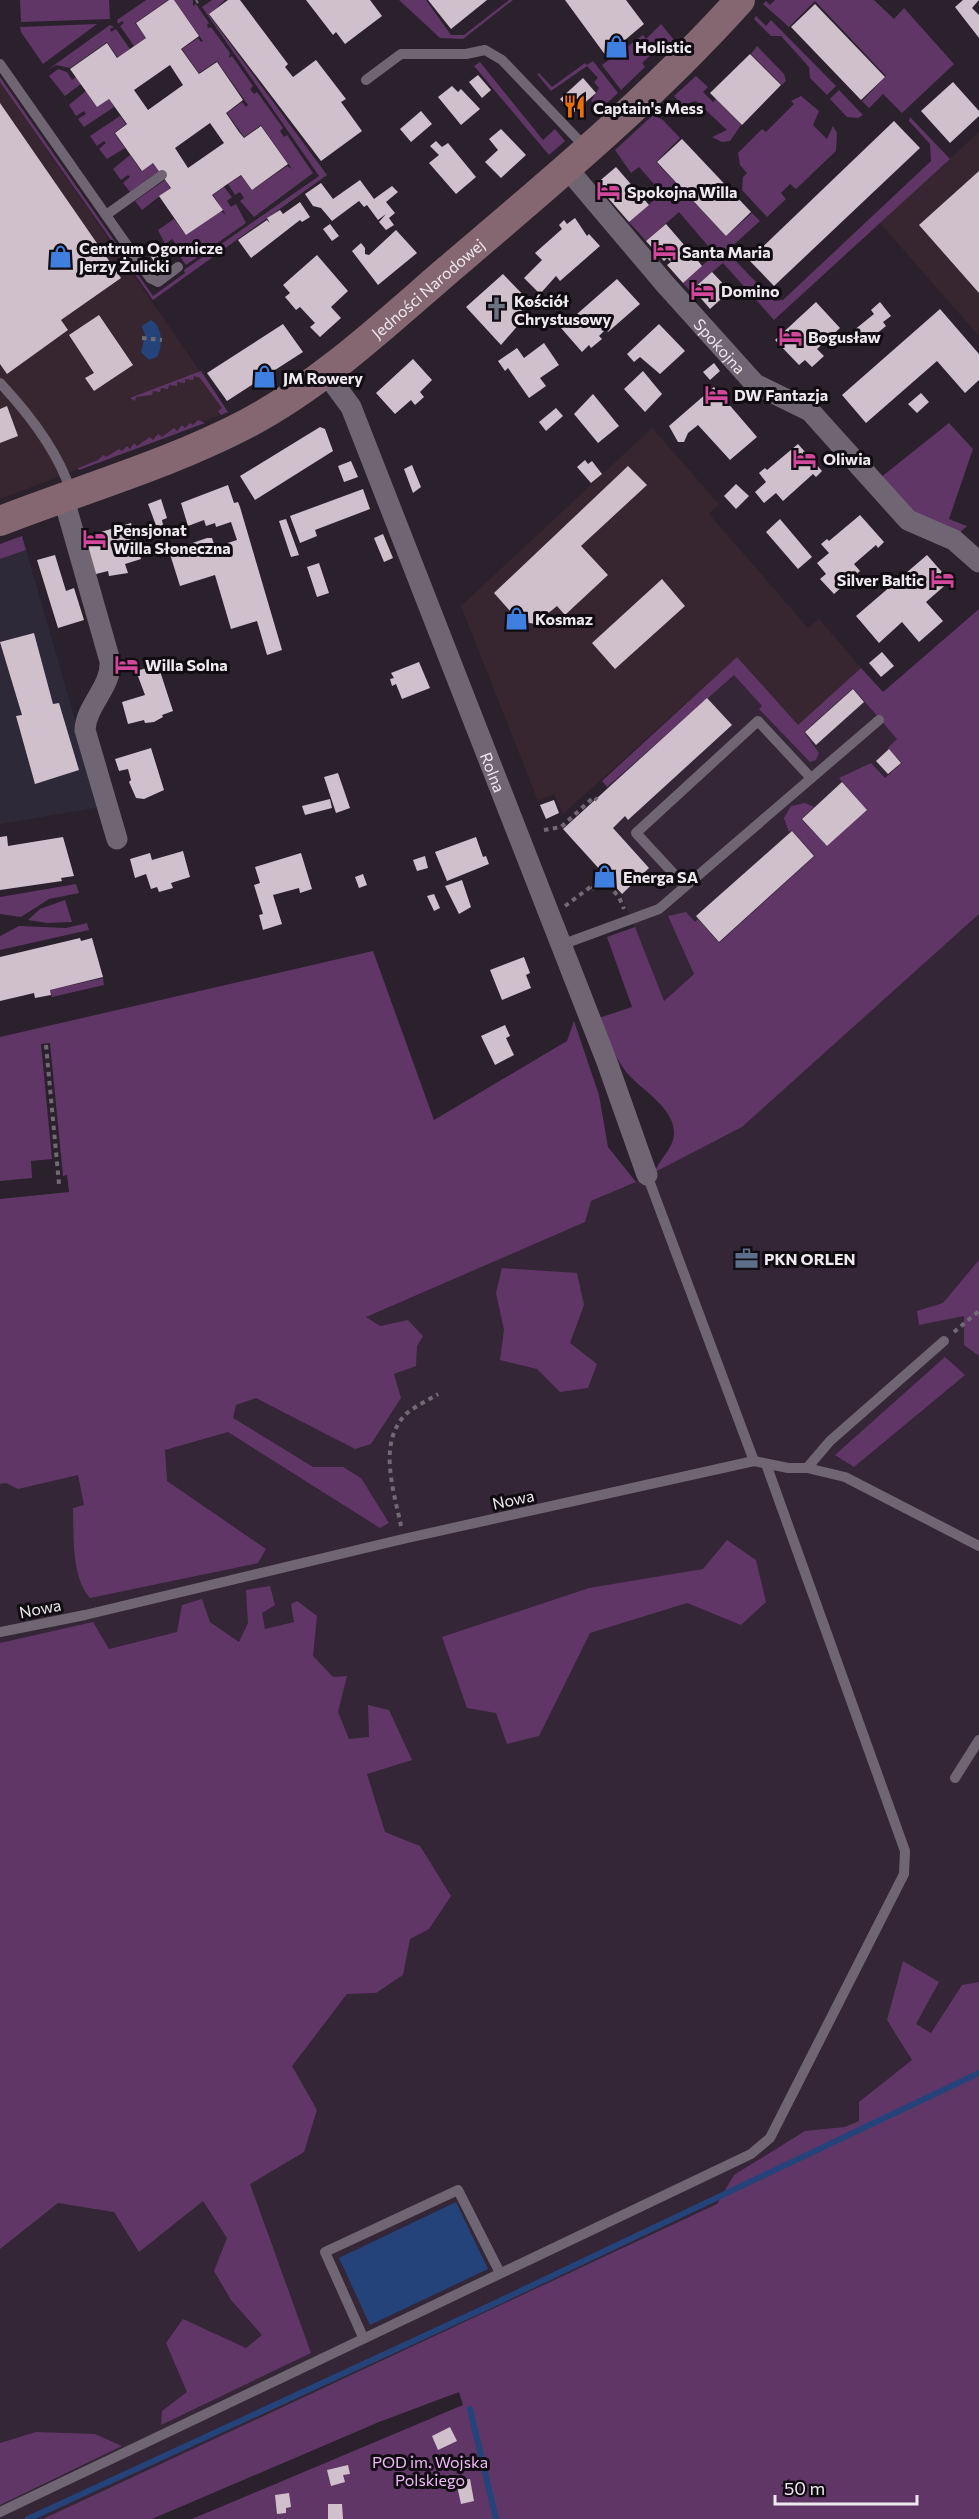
<svg xmlns="http://www.w3.org/2000/svg" width="979" height="2519" font-family="Commissioner,sans-serif">
<rect width="100%" height="100%" fill="#2a212c"/>
<!-- commercial -->
<g fill="#37262f">
<polygon points="0,82 228,412 0,499"/>
<polygon points="979,132 979,336 880,223"/>
<polygon points="652,428 719,504 709,514 808,628 819,619 861,668 798,726 737,657 563,814 554,794 538,801 461,606"/>
</g>
<!-- built -->
<g fill="#342636">
<polygon points="737,657 798,725 861,668 940,759 663,1001 621,894 563,829 608,788 602,781"/>
<polygon points="979,914 979,2131 136,2519 0,2519 0,1453 630,1184 742,1127"/>
</g>
<!-- education -->
<polygon fill="#2e2939" points="26,550 100,807 0,824 0,559"/>
<!-- green -->
<g fill="#603667">
<polygon points="20,0 109,0 110,19 21,22"/>
<polygon points="146,0 168,0 135,23 146,38 134,46 120,26 124,23 122,21 118,24 117,20"/>
<polygon points="174,0 193,0 193,6 196,4 209,23 207,25 208,28 211,27 230,53 229,58 232,56 253,86 250,89 254,94 257,92 283,128 280,131 284,137 287,135 313,173 254,217 240,201 244,198 240,192 235,195 228,184 241,176 252,190 287,166 292,169 261,125 244,137 227,113 242,102 246,107 248,105 217,61 199,73 182,49 198,38 201,42 203,41"/>
<polygon points="212,0 225,0 209,15 327,175 153,300 0,82 0,77 153,296 185,273 184,270 319,176 202,7"/>
<polygon points="399,0 426,0 451,35 464,35 509,0 513,0 463,39 440,38"/>
<polygon points="775,0 874,0 894,19 904,8 954,64 902,113 883,94 869,108 862,101 886,76 815,1 789,27 763,4 766,1 770,5"/>
<polygon points="756,16 766,26 771,20 836,86 827,95 810,78 809,67 781,36 771,36 754,19"/>
<polygon points="97,24 43,64 21,32 20,27"/>
<polygon points="661,24 674,40 660,53 656,50 642,63 645,67 621,90 602,65 643,35 646,39"/>
<polygon points="110,25 114,27 110,29 111,32 116,29 130,49 118,58 107,42 70,68 56,65 46,71"/>
<polygon points="757,46 784,74 786,81 782,85 751,54"/>
<polygon points="593,61 618,93 599,110 591,101 599,88 594,82 598,78 587,66 551,91 537,74 539,73 552,87 585,63 587,65"/>
<polygon points="480,62 543,140 555,129 565,141 549,155 474,66"/>
<polygon points="58,69 67,72 72,80 76,77 81,84 65,96 49,76"/>
<polygon points="696,76 708,87 703,92 713,102 716,99 741,125 730,141 722,142 712,137 727,130 696,101 682,105 674,96"/>
<polygon points="839,90 863,115 858,118 847,117 830,99"/>
<polygon points="86,91 97,107 109,99 114,107 84,127 78,119 86,114 84,111 76,116 69,105"/>
<polygon points="801,96 819,111 813,125 827,139 833,126 837,133 836,151 796,189 790,184 781,193 786,199 767,217 742,190 743,177 747,173 740,165 738,153 762,129 766,132 794,104 791,101"/>
<polygon points="653,115 663,120 680,138 656,162 726,236 752,213 760,221 730,248 731,256 774,301 783,300 931,161 930,144 909,121 910,117 950,159 774,320 723,263 690,291 683,283 715,254 679,212 646,241 629,222 662,193 639,167 631,173 615,150"/>
<polygon points="120,116 126,124 114,133 125,148 107,159 99,149 106,143 104,141 97,146 90,136"/>
<polygon points="130,155 141,171 153,163 159,171 130,192 123,183 130,177 128,175 121,180 113,169"/>
<polygon points="165,180 170,188 142,210 135,201"/>
<polygon points="224,187 232,197 227,201 231,207 236,204 246,223 186,265 173,247 176,244 172,239 165,244 158,230 174,219 186,235 221,211 226,215 213,195"/>
<polygon points="201,371 228,412 221,415 218,411 222,408 200,378 194,376 193,380 185,379 185,383 177,382 177,386 169,385 168,389 161,388 160,392 153,391 152,395 136,397 135,401 130,398"/>
<polygon points="198,420 205,423 79,470 78,468 98,460 103,455 106,457 119,449 122,451 127,446 130,449 134,443 137,446 150,437 153,440 158,434 162,437 174,428 177,431 182,425 185,428 190,423 193,425"/>
<polygon points="949,423 973,449 949,519 967,526 957,535 914,517 880,478"/>
<polygon points="22,536 26,550 0,559 0,544"/>
<path d="M979,609V914L742,1127L655,1172C660,1158 673,1149 674,1134C675,1106 638,1089 624,1069C613,1053 606,1035 599,1018L632,1007L607,937L635,927L664,1001L694,974L668,916L686,912L695,922L698,919L719,943L815,856L792,830L789,832L784,818L791,806L805,803L814,807L801,819L827,846L867,810L839,778L871,763L885,778L902,763L888,748L897,739L853,688L804,732L819,753L816,760L810,762L759,709L762,706L734,675L607,787L602,781L737,657L798,725L861,668L883,692Z"/>
<polygon points="76,884 79,893 49,899 21,917 0,914 0,897"/>
<polygon points="65,900 72,922 47,923 28,920 40,909"/>
<polygon points="87,923 89,930 0,950 0,936 19,926 66,928"/>
<path d="M373,951L434,1120L567,1041L574,1021L599,1095L608,1147L636,1182L591,1201L585,1222L366,1317L380,1326L408,1320L423,1336L417,1346L416,1366L394,1374L401,1398L371,1444L355,1449L256,1398L236,1405L233,1418L313,1467H343L361,1478L389,1523L380,1528L228,1432L165,1450L167,1481L266,1549L258,1563L90,1598C71,1576 74,1537 73,1508L84,1505L78,1475L18,1489L6,1483L0,1484V1199L69,1192L67,1175L63,1176L50,1043L41,1044L52,1159L31,1161L32,1178L0,1181V1037Z"/>
<polygon points="103,978 104,985 52,997 50,990"/>
<polygon points="979,1260 979,1356 964,1345 964,1316 919,1325 917,1311 943,1303"/>
<polygon points="502,1268 577,1273 584,1305 570,1343 597,1364 588,1388 560,1392 537,1369 500,1360 504,1330 496,1293"/>
<polygon points="945,1357 965,1375 854,1467 835,1455"/>
<polygon points="727,1540 756,1560 766,1602 741,1625 687,1603 590,1633 539,1736 507,1744 496,1713 467,1708 442,1637 589,1588 703,1569"/>
<polygon points="270,1586 275,1605 262,1613 265,1629 294,1622 291,1604 297,1601 317,1616 313,1656 333,1677 347,1676 338,1712 349,1739 369,1737 368,1705 389,1710 412,1760 367,1774 385,1832 420,1846 451,1896 429,1929 410,1939 403,1975 376,1993 347,1994 292,2066 317,2110 304,2152 250,2184 311,2353 161,2425 162,2411 187,2392 166,2343 183,2319 246,2348 262,2335 231,2300 214,2271 227,2238 203,2201 139,2252 114,2212 58,2203 0,2249 0,1643 93,1622 109,1649 177,1632 182,1605 202,1599 210,1622 239,1642 248,1623 246,1590"/>
<polygon points="903,1961 939,1982 916,2024 931,2033 962,1985 979,1982 979,2519 192,2519 463,2405 459,2392 379,2422 152,2519 43,2519 717,2204 734,2175 805,2131 845,2127 859,2121 859,2102 912,2060 887,2020"/>
<polygon points="36,2432 95,2434 122,2446 0,2505 0,2443"/>
</g>
<!-- water -->
<g fill="#24437a">
<path d="M151,320C163,326 163,347 157,357L149,360L141,352L145,335L142,326Z"/>
<polygon points="456,2202 488,2269 370,2325 339,2258"/>
</g>
<g fill="none" stroke-linecap="round" stroke-linejoin="round">
<!-- stream -->
<g stroke="#24437a" stroke-width="6">
<polyline points="470,2409 496,2519"/>
<polyline points="28,2519 487,2307 979,2073"/>
</g>
</g>
<!-- building -->
<g fill="#cfc0cc" fill-rule="evenodd">
<path d="M169,0H174L199,36L181,49L199,74L217,62L243,100L226,113L239,132L244,138L261,126L288,164L252,190L241,175L226,185L212,195L223,210L186,235L159,196L171,188L153,163L142,171L115,133L127,124L109,99L97,107L70,69L107,43L117,58L146,38L136,23ZM170,65L183,85L148,110L134,90ZM210,123L224,143L188,168L175,148Z"/>
<polygon points="228,0 240,0 288,64 285,67 293,77 316,60 346,99 341,102 362,131 321,161 209,14"/>
<polygon points="306,0 370,0 382,16 345,44 336,32 333,35"/>
<polygon points="428,0 487,0 451,29"/>
<polygon points="565,0 626,0 644,24 606,56"/>
<polygon points="963,0 979,0 972,8 979,15 979,38 955,7"/>
<polygon points="815,4 885,77 861,100 791,27"/>
<polygon points="750,54 781,85 742,125 710,93"/>
<polygon points="478,75 491,90 482,98 469,82"/>
<polygon points="583,78 596,93 573,113 560,99"/>
<polygon points="953,82 979,111 979,116 950,143 921,111"/>
<polygon points="452,86 458,92 461,89 480,109 461,125 438,97"/>
<polygon points="0,103 121,278 61,320 68,330 7,374 0,364"/>
<polygon points="421,111 432,124 411,142 400,129"/>
<polygon points="894,121 920,148 774,286 749,260"/>
<polygon points="501,129 526,155 501,178 485,162 498,150 489,139"/>
<polygon points="682,139 751,212 726,236 657,162"/>
<polygon points="436,141 442,147 448,143 476,177 456,194 429,163 439,155 430,146"/>
<polygon points="616,167 649,205 629,222 596,184"/>
<polygon points="979,171 979,293 919,225"/>
<polygon points="360,180 374,199 392,186 398,192 386,202 395,213 389,218 394,225 386,230 379,222 386,214 378,220 367,205 364,207 359,201 332,221 321,208 313,206 305,194 321,183 333,199"/>
<polygon points="300,202 310,217 302,222 300,220 251,258 238,240 267,220 270,223 267,218 280,210 283,214"/>
<polygon points="575,218 587,236 589,234 600,246 560,281 556,276 540,294 524,278 542,260 535,253 562,229 559,225 564,220 567,224"/>
<polygon points="330,224 339,236 332,241 323,229"/>
<polygon points="666,224 692,254 695,251 698,255 695,257 702,266 683,283 667,265 671,262 667,258 664,261 646,241"/>
<polygon points="396,230 417,253 378,285 352,251 361,243 365,248 365,254 369,255"/>
<polygon points="158,250 162,252 165,259 158,267 149,254"/>
<polygon points="317,255 348,291 331,307 341,318 320,337 310,327 315,323 300,307 296,310 285,297 290,293 283,285"/>
<polygon points="712,272 730,291 710,309 693,289"/>
<polygon points="503,274 531,303 521,311 526,316 501,345 466,307"/>
<polygon points="617,279 640,304 608,332 606,329 599,336 602,339 591,348 589,345 582,352 561,328"/>
<polygon points="816,302 840,328 817,349 824,356 812,367 805,360 799,365 775,340"/>
<polygon points="880,302 891,316 883,322 886,326 864,344 853,331 874,314 871,310"/>
<polygon points="940,309 979,354 979,380 965,393 937,361 866,423 842,395"/>
<polygon points="99,315 133,365 94,391 85,378 94,373 69,335"/>
<polygon points="283,324 303,352 227,401 207,373"/>
<polygon points="659,324 685,351 660,374 640,357 634,362 627,354"/>
<polygon points="544,343 559,365 540,378 546,386 529,398 508,368 505,371 498,361 517,348 524,358"/>
<polygon points="413,359 432,380 420,392 424,397 415,405 411,400 395,414 376,393"/>
<polygon points="714,363 720,371 710,380 703,372"/>
<polygon points="643,371 662,394 645,412 624,389"/>
<polygon points="714,387 757,437 730,460 698,425 688,433 684,442 678,442 669,426"/>
<polygon points="921,393 929,402 917,413 908,404"/>
<polygon points="593,394 619,426 598,443 574,414"/>
<polygon points="7,406 18,436 0,443 0,409"/>
<polygon points="556,408 563,416 546,431 539,422"/>
<polygon points="320,427 325,429 333,451 255,500 240,476"/>
<polygon points="798,444 822,471 816,477 813,474 783,501 776,493 764,503 755,492 766,482 759,473 765,468 767,470"/>
<polygon points="585,460 588,464 592,461 602,474 591,483 577,467"/>
<polygon points="351,461 358,477 344,482 338,466"/>
<polygon points="412,465 421,487 413,493 404,469"/>
<polygon points="628,466 647,485 581,546 608,575 565,615 557,606 535,624 519,621 494,593"/>
<polygon points="736,484 749,496 736,509 724,496"/>
<polygon points="228,485 234,503 238,502 240,507 282,650 267,655 257,621 231,629 215,575 180,586 169,551 207,538 212,538 215,547 237,540 231,522 216,527 215,523 206,526 204,520 188,526 181,503"/>
<polygon points="363,489 370,509 315,530 317,536 300,543 290,516"/>
<polygon points="161,499 167,518 162,520 163,525 157,528 148,504"/>
<polygon points="860,515 884,542 878,548 876,545 854,564 860,571 834,594 820,579 826,574 817,563 829,553 821,544 827,539 829,541"/>
<polygon points="286,519 299,555 291,557 279,521"/>
<polygon points="780,519 812,557 798,569 766,532"/>
<polygon points="131,523 141,559 125,564 128,573 109,576 108,571 92,575 81,538"/>
<polygon points="383,534 393,558 384,562 374,538"/>
<polygon points="55,555 66,591 74,588 84,620 58,628 37,560"/>
<polygon points="927,555 950,581 926,602 943,621 919,642 902,622 879,643 856,616"/>
<polygon points="319,563 329,593 317,597 307,567"/>
<polygon points="662,579 685,606 615,669 592,643"/>
<polygon points="34,633 53,704 59,703 79,770 35,784 16,716 22,715 0,642"/>
<polygon points="882,652 894,666 881,677 869,663"/>
<polygon points="419,662 430,688 402,699 396,684 392,686 390,679 394,678 391,673"/>
<polygon points="158,665 173,711 162,715 163,717 154,722 145,723 144,720 128,724 122,702 145,695 136,671"/>
<polygon points="853,689 864,702 816,745 805,732"/>
<polygon points="707,698 732,725 628,820 625,816 613,828 649,868 622,894 563,829"/>
<polygon points="151,748 164,790 144,799 136,798 129,782 131,780 128,769 119,771 115,759"/>
<polygon points="889,749 901,763 888,774 876,761"/>
<polygon points="338,773 350,808 336,813 324,777"/>
<polygon points="842,782 867,810 827,846 802,819"/>
<polygon points="330,799 332,808 305,815 302,806"/>
<polygon points="554,800 559,813 546,819 540,805"/>
<polygon points="792,831 814,856 719,942 696,916"/>
<polygon points="7,836 8,846 63,837 74,876 61,878 62,881 0,890 0,837"/>
<polygon points="476,837 483,857 486,856 489,864 447,881 435,852"/>
<polygon points="183,851 190,877 171,883 173,888 159,892 157,887 151,889 146,874 135,878 130,859 150,853 152,860"/>
<polygon points="301,853 312,889 300,893 299,888 273,895 282,924 263,930 259,915 263,914 254,885 260,883 255,867"/>
<polygon points="425,856 428,868 417,871 413,860"/>
<polygon points="363,874 367,885 359,888 355,877"/>
<polygon points="462,880 471,907 459,914 445,886"/>
<polygon points="434,894 440,908 434,911 427,896"/>
<polygon points="80,938 81,941 92,938 103,977 50,990 51,995 35,998 34,993 0,1001 0,957"/>
<polygon points="524,957 530,973 526,975 531,988 502,1000 490,970"/>
<polygon points="505,1025 510,1036 506,1038 514,1055 495,1065 481,1036"/>
<polygon points="450,2427 457,2441 438,2450 432,2436"/>
<polygon points="348,2465 350,2474 343,2475 345,2482 331,2486 327,2470"/>
<polygon points="470,2479 474,2501 461,2504 456,2481"/>
<polygon points="289,2493 291,2507 286,2508 286,2513 277,2514 275,2495"/>
<polygon points="328,2504 342,2504 343,2519 328,2519"/>
</g>
<g fill="none" stroke-linecap="round" stroke-linejoin="round">
<!-- path -->
<g stroke="#716973" stroke-width="4" stroke-dasharray="4.5 4.5" stroke-linecap="butt">
<polyline points="196,2 198,1"/>
<polyline points="142,338 162,340"/>
<polyline points="544,830 561,827 594,797 597,800"/>
<polyline points="602,878 619,897 624,909"/>
<polyline points="592,886 596,892"/>
<polyline points="565,906 605,876"/>
<polyline points="46,1045 59,1184"/>
<polyline points="954,1332 979,1311"/>
<path d="M401,1526C394,1491 377,1443 406,1414C415,1406 429,1400 438,1394"/>
</g>
<!-- lane -->
<g stroke="#706572" stroke-width="10">
<polyline points="0,64 150,278 158,282 178,267"/>
<polyline points="366,80 401,54 466,54 485,50 502,60 586,148"/>
<polyline points="106,215 162,175"/>
<path d="M0,383C29,414 58,451 71,492"/>
<polyline points="685,886 636,833 758,721 811,778"/>
<polyline points="561,945 659,909 879,720"/>
<polyline points="647,1175 754,1461"/>
<polyline points="807,1468 845,1477 979,1546"/>
<polyline points="0,1632 85,1615 403,1539 754,1461 788,1468 807,1468 830,1441 944,1341"/>
<polyline points="955,1778 979,1740"/>
<polyline points="363,2337 325,2252 458,2190 500,2273"/>
<polyline points="0,2512 751,2154 770,2138 904,1874 905,1851 766,1464"/>
</g>
<!-- street -->
<g stroke="#706572" stroke-width="21">
<path id="s1" d="M566,167L665,284L755,384L810,411L908,520L954,540L979,562"/>
<path id="s2" d="M326,373L351,407L607,1062L647,1175"/>
<path d="M63,496L110,661C112,687 86,705 85,730L117,839"/>
</g>
<!-- secondary -->
<path stroke="#856771" stroke-width="30" id="s3" d="M0,521C82,489 170,464 248,423C323,383 385,324 449,269C549,184 652,98 740,0"/>
</g>
<!-- icons -->
<defs>
<symbol id="shop-bare" viewBox="-9 -9 18 18"><path d="M-5-2.5h2.3a2.7 3.5 0 0 1 5.4 0H5L5.5 6h-11ZM-1.5-2.5h3a1.5 2.3 0 0 0-3 0Z" fill="#3f7fe0" stroke="#100c11" stroke-width="2.5" paint-order="stroke"/></symbol>
<symbol id="restaurant-bare" viewBox="-9 -9 18 18"><path d="M-5-6h1v4h1v-4h1v4h1v-4h1v5L-1.5 .5V6h-2V.5L-5-1ZM5-6V6H3V1.5H1.5Q1.5-4 5-6Z" fill="#e8710a" stroke="#100c11" stroke-width="2.5" paint-order="stroke"/></symbol>
<symbol id="hotel-bare" viewBox="-9 -9 18 18"><path d="M-6-4.5h1.5V1H6V5H4.5V3h-9V5H-6ZM-4 0a1.8 1.8 0 1 1 3.6 0ZM.5 0V-2.5h3Q6-2.5 6 0Z" fill="#d1479c" stroke="#100c11" stroke-width="2.5" paint-order="stroke"/></symbol>
<symbol id="church-bare" viewBox="-9 -9 18 18"><path d="M-1.2-6h2.4v3.5h3.3v2.4h-3.3V6h-2.4V-.1h-3.3v-2.4h3.3Z" fill="#6b7280" stroke="#100c11" stroke-width="2.5" paint-order="stroke"/></symbol>
<symbol id="office-bare" viewBox="-9 -9 18 18"><path d="M-6-3h4V-5.5h4V-3h4V5H-6ZM-1-4.5V-3h2v-1.5ZM-6 0V1H6V0Z" fill="#5c6f8a" stroke="#100c11" stroke-width="2.5" paint-order="stroke"/></symbol>
</defs>
<g fill-rule="evenodd">
<use href="#shop-bare" x="600" y="30" width="33" height="33"/>
<use href="#restaurant-bare" x="558" y="90" width="33" height="33"/>
<use href="#hotel-bare" x="592" y="174" width="33" height="33"/>
<use href="#hotel-bare" x="648" y="234" width="33" height="33"/>
<use href="#shop-bare" x="44" y="240" width="33" height="33"/>
<use href="#hotel-bare" x="686" y="274" width="33" height="33"/>
<use href="#church-bare" x="480" y="292" width="33" height="33"/>
<use href="#hotel-bare" x="774" y="320" width="33" height="33"/>
<use href="#shop-bare" x="248" y="360" width="33" height="33"/>
<use href="#hotel-bare" x="700" y="378" width="33" height="33"/>
<use href="#hotel-bare" x="788" y="442" width="33" height="33"/>
<use href="#hotel-bare" x="78" y="522" width="33" height="33"/>
<use href="#hotel-bare" x="926" y="562" width="33" height="33"/>
<use href="#shop-bare" x="500" y="602" width="33" height="33"/>
<use href="#hotel-bare" x="110" y="648" width="33" height="33"/>
<use href="#shop-bare" x="588" y="860" width="33" height="33"/>
<use href="#office-bare" x="730" y="1242" width="33" height="33"/>
</g>
<g text-anchor="middle" dominant-baseline="central" stroke-width="6" stroke-linejoin="round" paint-order="stroke">
<!-- poi labels -->
<g font-size="16" font-weight="bold" fill="#eee8ef" stroke="#100c11" text-anchor="start">
<text x="635" y="46">Holistic</text>
<text x="593" y="107">Captain's Mess</text>
<text x="627" y="191">Spokojna Willa</text>
<text x="79" y="247">Centrum Ogornicze<tspan x="79" dy="18">Jerzy Żulicki</tspan></text>
<text x="682" y="251">Santa Maria</text>
<text x="721" y="290">Domino</text>
<text x="514" y="300">Kościół<tspan x="514" dy="18">Chrystusowy</tspan></text>
<text x="808" y="336">Bogusław</text>
<text x="283" y="377">JM Rowery</text>
<text x="734" y="394">DW Fantazja</text>
<text x="823" y="458">Oliwia</text>
<text x="113" y="529">Pensjonat<tspan x="113" dy="18">Willa Słoneczna</tspan></text>
<text x="924" y="579" text-anchor="end">Silver Baltic</text>
<text x="535" y="618">Kosmaz</text>
<text x="145" y="664">Willa Solna</text>
<text x="623" y="876">Energa SA</text>
<text x="764" y="1258">PKN ORLEN</text>
</g>
<!-- street labels -->
<g font-size="16" fill="#eee8ef" stroke="#100c11">
<text stroke="none"><textPath href="#s3" startOffset="492">Jedności Narodowej</textPath></text>
<text stroke="none"><textPath href="#s1" startOffset="236">Spokojna</textPath></text>
<text stroke="none"><textPath href="#s2" startOffset="434">Rolna</textPath></text>
<text transform="translate(513 1499) rotate(-12)">Nowa</text>
<text transform="translate(40 1608) rotate(-11)">Nowa</text>
</g>
<!-- park labels -->
<g font-size="16" fill="#f0baf9" stroke="#100c11">
<text x="430" y="2461">POD im. Wojska<tspan x="430" dy="18">Polskiego</tspan></text>
</g>
</g>
<!-- scale -->
<path d="M775 2495v9h142v-9" fill="none" stroke="#eee8ef" stroke-width="3"/>
<text x="784" y="2495" font-size="18" fill="#eee8ef" stroke="#100c11" stroke-width="4.5" paint-order="stroke">50 m</text>
</svg>
